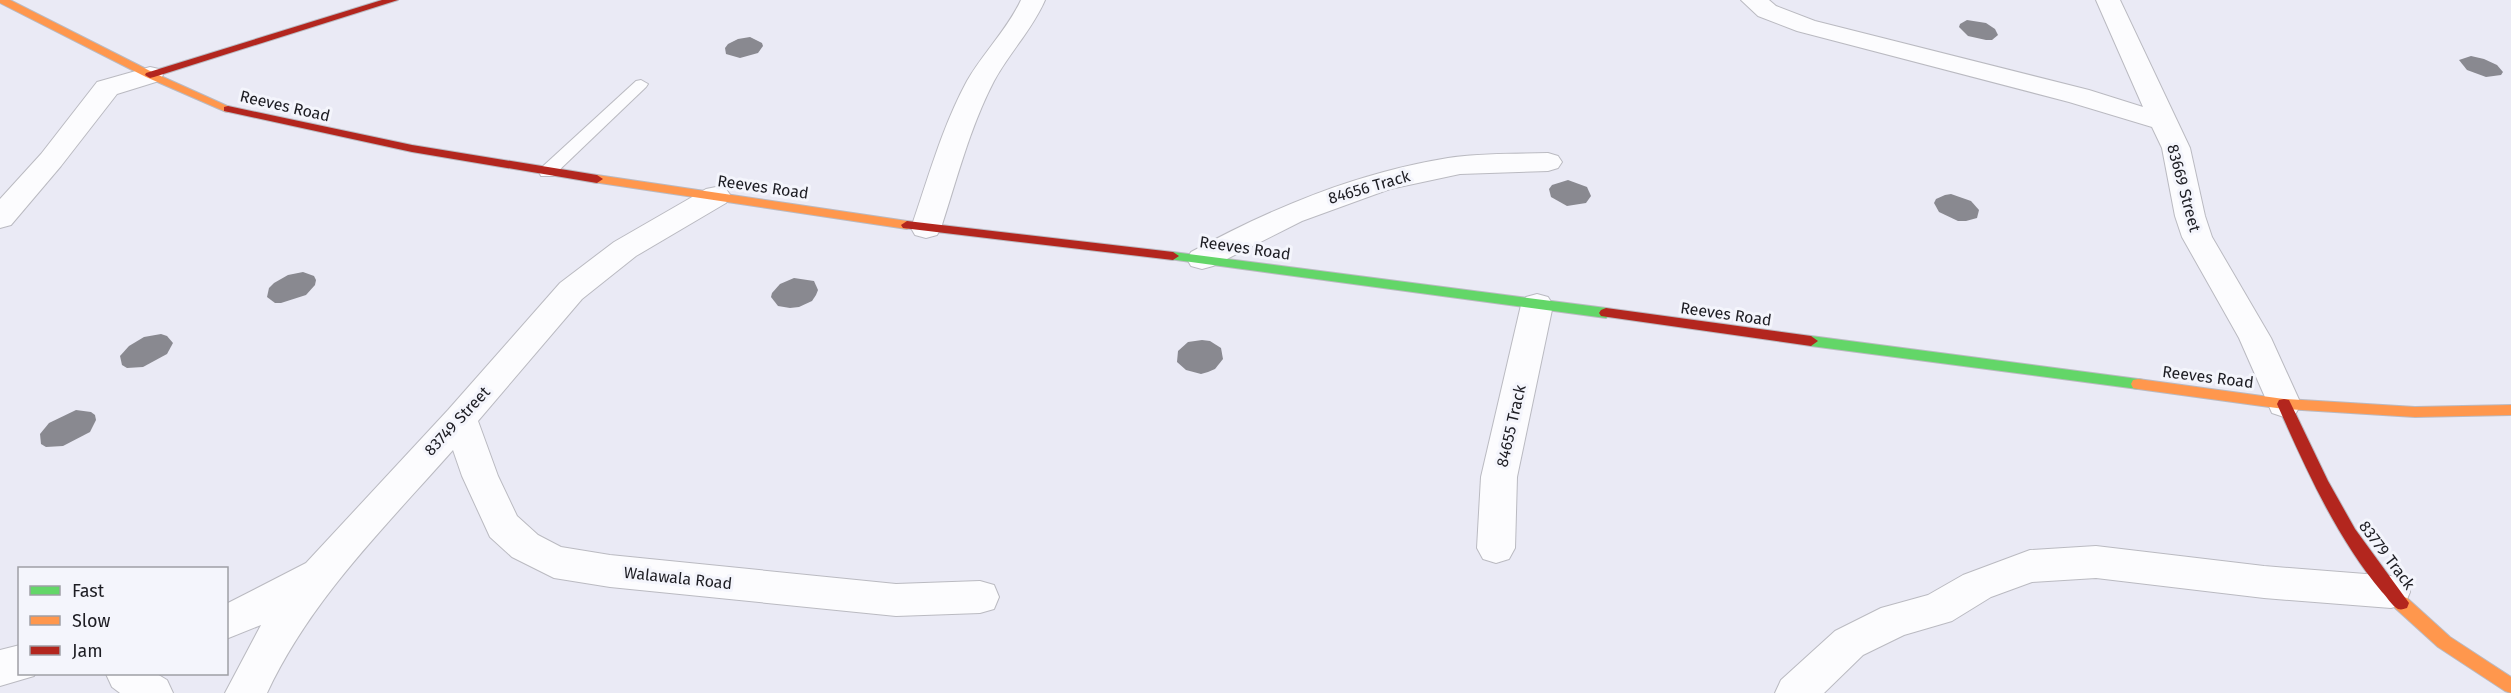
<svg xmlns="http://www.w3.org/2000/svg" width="2511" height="693" font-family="'Fira Sans',sans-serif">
<rect width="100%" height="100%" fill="#eaeaf5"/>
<!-- building -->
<g fill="#898990">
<polygon points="1967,20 1986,23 1995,29 1998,35 1992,40 1986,40 1968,36 1959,27 1960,24"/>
<polygon points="750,37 762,43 763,46 758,53 740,58 726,54 725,48 728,44 738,39"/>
<polygon points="2471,56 2484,59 2497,65 2503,72 2501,75 2486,77 2467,70 2459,60"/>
<polygon points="1568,180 1587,187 1591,196 1586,203 1567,206 1551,197 1549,189 1552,185"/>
<polygon points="1951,194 1971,201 1979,210 1977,218 1966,221 1958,221 1939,212 1934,203 1936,199 1945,195"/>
<polygon points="303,272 314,276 316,280 315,285 306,295 281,303 275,303 267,297 269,288 274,283 288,275"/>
<polygon points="794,278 814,281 818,290 816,295 812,301 799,307 790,308 778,306 771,297 772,293 780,284"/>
<polygon points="161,334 167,336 173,343 167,354 143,367 127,368 122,365 120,356 129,346 144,337"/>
<polygon points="1202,340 1210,341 1221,348 1223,359 1215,369 1208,372 1201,374 1186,370 1177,362 1178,351 1188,342"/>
<polygon points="76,410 91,412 95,415 96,420 90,432 63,446 46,447 41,444 40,434 49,423"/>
</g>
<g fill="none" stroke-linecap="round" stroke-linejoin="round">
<defs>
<polygon id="lane" points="641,80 648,84 646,87 553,176 541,176 539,172 541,168 636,81"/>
<g id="street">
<path d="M1021,0H1045C1032,30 1009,53 994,81C970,127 957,179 941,228L937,235L926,238L915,235L911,228C928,179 942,127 967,81C983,53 1007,30 1021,0Z"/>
<polygon points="1741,0 1769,0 1776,6 1815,21 2089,90 2143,107 2096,0 2120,0 2190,148 2205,216 2212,237 2271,338 2301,404 2296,413 2284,417 2272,413 2239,338 2182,237 2175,216 2162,148 2152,127 2069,102 1797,31 1758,16"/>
<polygon points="150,67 159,69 163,75 159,81 117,94 61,166 11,225 0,228 0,199 41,154 97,82"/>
<path d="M1548,153L1558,156L1562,162L1558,168L1548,171L1460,174L1390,189L1302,221L1213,266L1202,269L1191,266L1187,259L1191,252C1272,208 1356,173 1448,158C1481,153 1515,154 1548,153Z"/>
<path d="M716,187L726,189L731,196L726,203L636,256L582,299L478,421L498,476L517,516L538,535L561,547L610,555L896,584L980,581L994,585L999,597L994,609L980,613L896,616L610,587L554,578L512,557L490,537L462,476L453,450C385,527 311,599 267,693H225L261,625L226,639V604L306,563L448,410L560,283L614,242L706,189Z"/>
<polygon points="1537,294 1548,297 1553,305 1517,477 1515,548 1509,559 1496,563 1483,559 1477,548 1481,477 1521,305 1526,297"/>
<polygon points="2096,546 2264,566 2391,576 2405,580 2410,592 2405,604 2391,608 2264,598 2096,578 2032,582 1991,597 1952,621 1904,635 1863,655 1824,693 1775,693 1781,680 1835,631 1881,608 1928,595 1963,575 2030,550"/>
<polygon points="20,645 20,674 35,674 34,676 0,686 0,650"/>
<polygon points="106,674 157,674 167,680 173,693 120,693 112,687"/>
</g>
<g id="fast">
<polygon points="1173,252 1606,308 1613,313 1606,318 1169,259 1167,256"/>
<polygon points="1811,336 2138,379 2143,380 2145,384 2143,388 2138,389 1811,346 1804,341"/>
</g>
<g id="slow">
<polygon points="0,0 10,0 154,73 234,109 228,112 224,111 146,77 0,3"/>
<polygon points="597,175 907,221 913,225 907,229 593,182 591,179"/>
<polygon points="2138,379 2284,399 2415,407 2511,405 2511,415 2415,417 2284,409 2138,389 2133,388 2131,384 2133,380"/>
<polygon points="2401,596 2407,598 2450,637 2511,677 2511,693 2505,691 2438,647 2395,608 2393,603 2395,598"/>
</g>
<g id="jam">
<polygon points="382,0 398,0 154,77 150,78 145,75 146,73"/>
<polygon points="228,106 412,145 597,175 603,179 597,183 412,152 224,111 224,107"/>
<polygon points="907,221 1173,252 1179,256 1173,260 903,228 901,225"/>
<polygon points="1606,308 1811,336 1818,341 1811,346 1601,316 1599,313 1601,310"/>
<path d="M2284,399L2289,400L2291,404L2328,481L2355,529L2409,603L2407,608C2403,609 2402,610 2398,609C2392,606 2387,597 2382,592C2336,537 2306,469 2277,404L2279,400Z"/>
</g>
</defs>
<!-- lane casing -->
<use href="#lane" stroke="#babac1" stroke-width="2"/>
<!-- street casing -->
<use href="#street" stroke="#babac1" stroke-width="2"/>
<!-- fast casing -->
<use href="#fast" stroke="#babac1" stroke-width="2"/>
<!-- slow casing -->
<use href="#slow" stroke="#babac1" stroke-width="2"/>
<!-- jam casing -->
<use href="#jam" stroke="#babac1" stroke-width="2"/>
<!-- lane -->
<use href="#lane" fill="#fcfcfe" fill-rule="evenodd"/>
<!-- street -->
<use href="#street" fill="#fcfcfe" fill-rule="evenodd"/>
<!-- fast -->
<use href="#fast" fill="#63d668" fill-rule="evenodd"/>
<!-- slow -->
<use href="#slow" fill="#ff974d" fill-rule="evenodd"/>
<!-- jam -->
<use href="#jam" fill="#b3261e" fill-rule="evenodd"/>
</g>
<g text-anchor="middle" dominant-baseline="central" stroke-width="6" stroke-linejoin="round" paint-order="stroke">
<!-- street labels -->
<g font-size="16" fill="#1d1d23" stroke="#f4f5fc">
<text transform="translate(285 106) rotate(13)">Reeves Road</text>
<text transform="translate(763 187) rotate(8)">Reeves Road</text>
<text transform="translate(1369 187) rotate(-16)">84656 Track</text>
<text transform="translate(2184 188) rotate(75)">83669 Street</text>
<text transform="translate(1245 248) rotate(8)">Reeves Road</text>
<text transform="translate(1726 314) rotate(8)">Reeves Road</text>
<text transform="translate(2208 377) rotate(7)">Reeves Road</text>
<text transform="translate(457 421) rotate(-47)">83749 Street</text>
<text transform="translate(1511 426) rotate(-77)">84655 Track</text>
<text transform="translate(2387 555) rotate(53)">83779 Track</text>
<text transform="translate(678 578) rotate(6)">Walawala Road</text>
</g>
</g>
<!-- legend -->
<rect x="18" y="567" width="210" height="108" fill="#f4f5fc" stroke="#9e9fa5" stroke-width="1.5"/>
<rect x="30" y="586" width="30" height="9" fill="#63d668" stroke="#9e9fa5" stroke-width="1.5"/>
<text x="72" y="597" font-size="18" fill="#1d1d23">Fast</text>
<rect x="30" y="616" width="30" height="9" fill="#ff974d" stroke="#9e9fa5" stroke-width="1.5"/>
<text x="72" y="627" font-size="18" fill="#1d1d23">Slow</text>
<rect x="30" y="646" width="30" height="9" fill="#b3261e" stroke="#9e9fa5" stroke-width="1.5"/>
<text x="72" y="657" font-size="18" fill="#1d1d23">Jam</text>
</svg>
